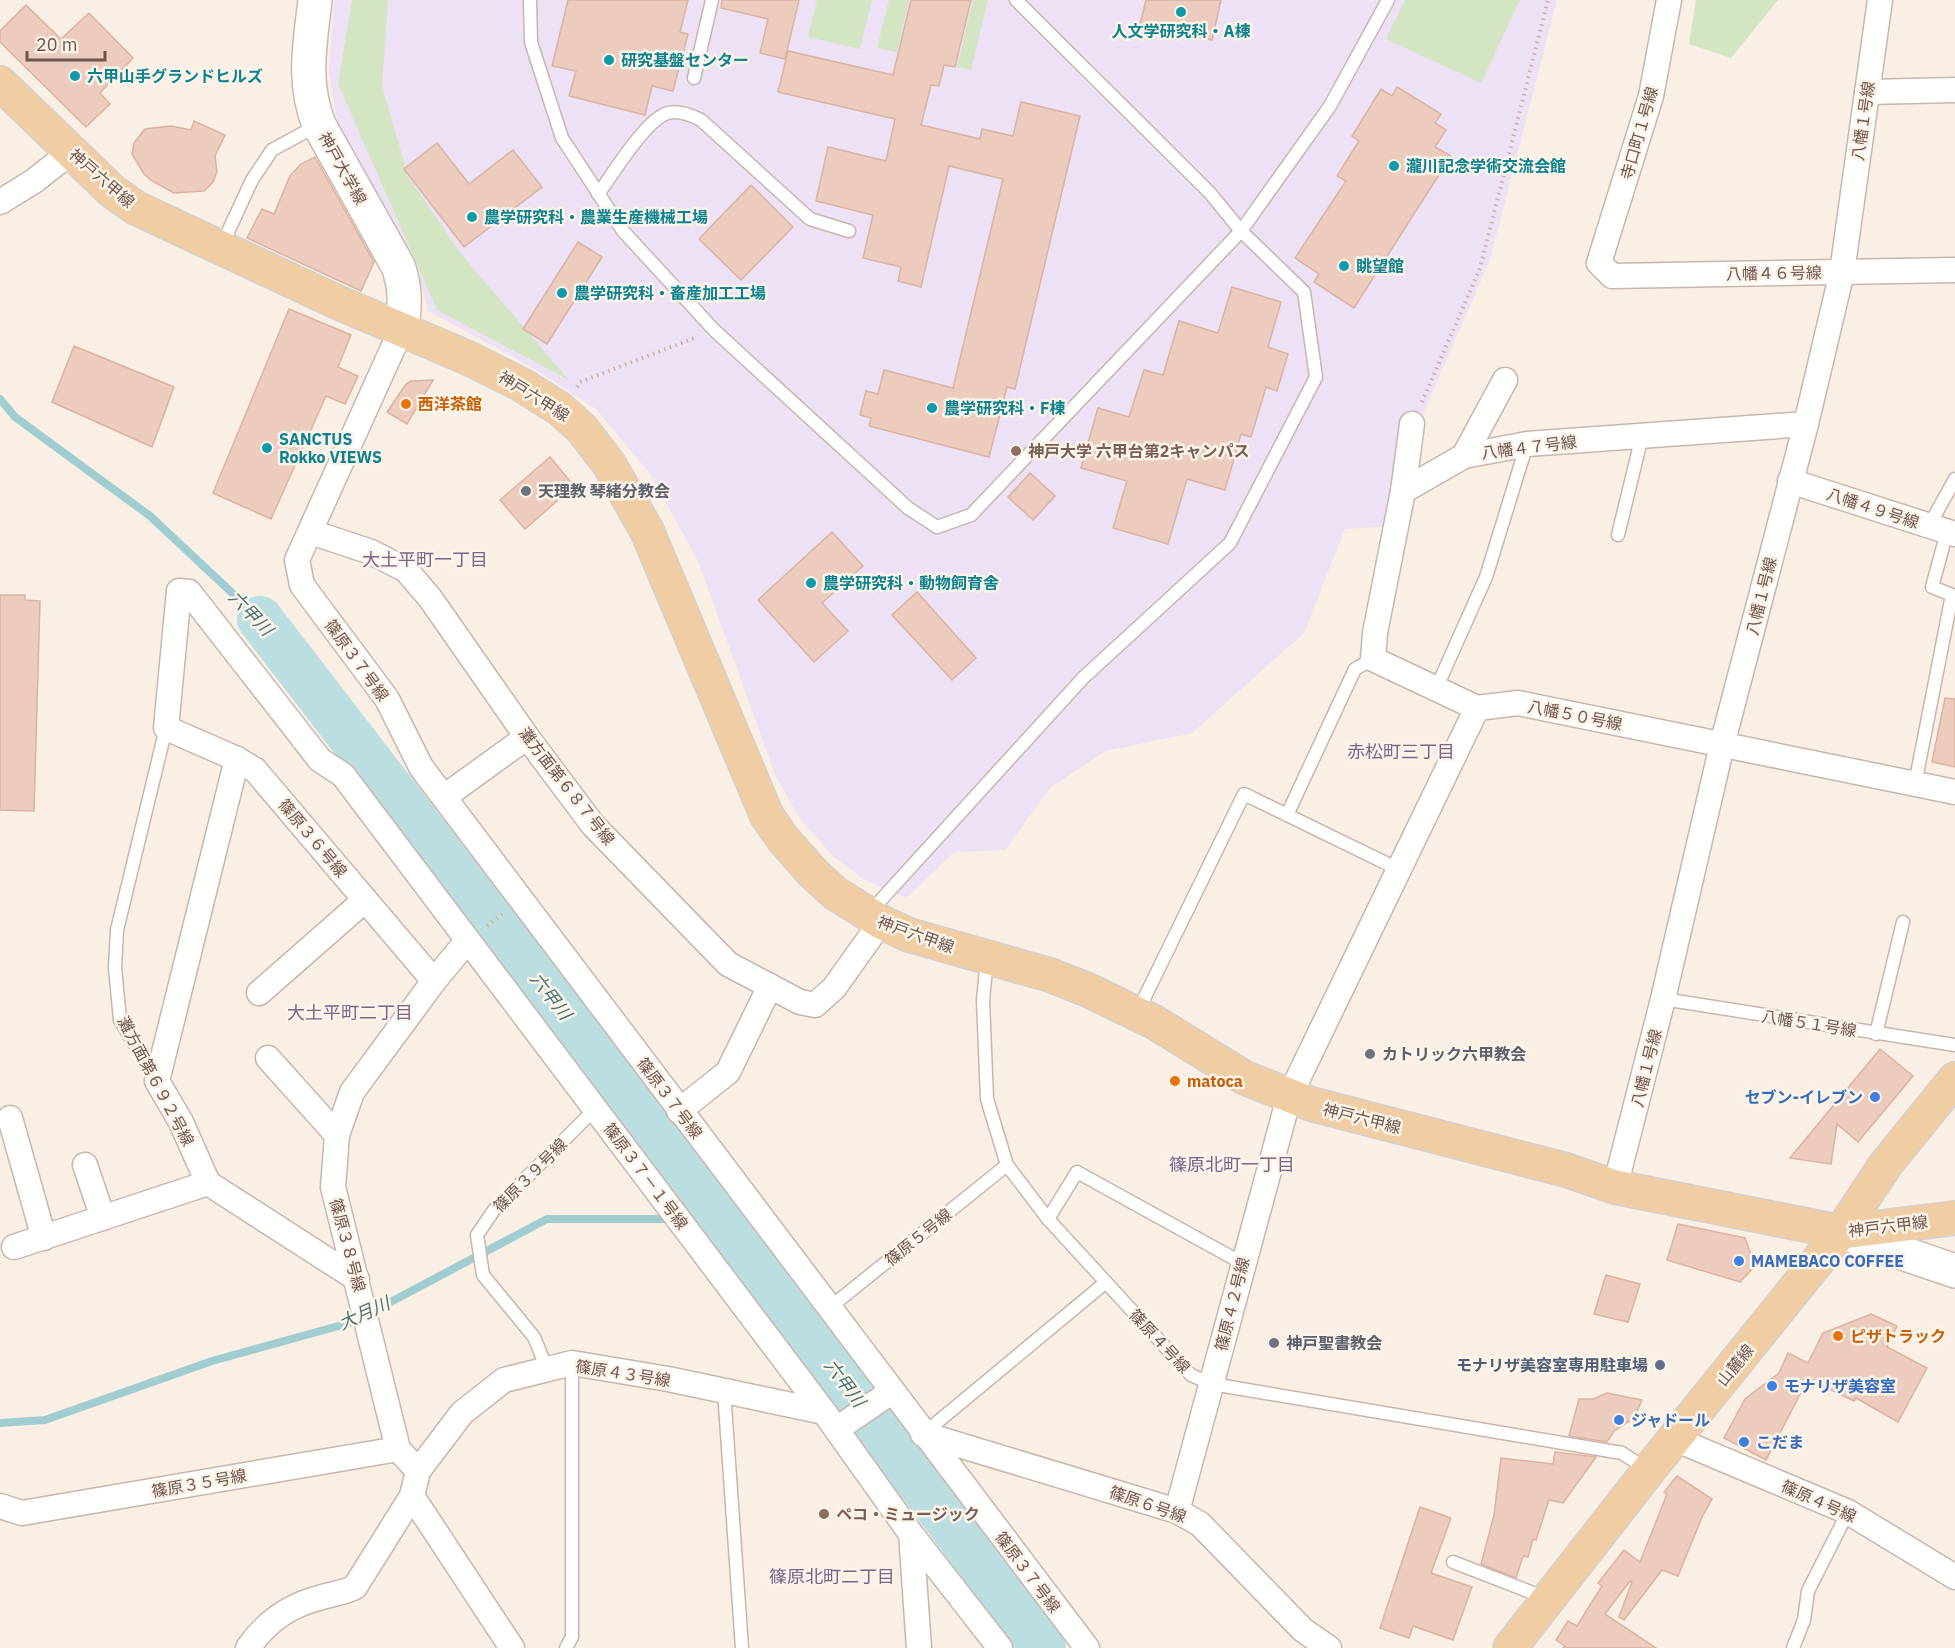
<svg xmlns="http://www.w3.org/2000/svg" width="1955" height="1648" font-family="'IBM Plex Sans','Noto Sans JP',sans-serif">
<rect width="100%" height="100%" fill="#f9efe4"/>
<!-- education -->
<polygon fill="#ece1f5" points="334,0 1557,0 1490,260 1420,421 1390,526 1345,529 1304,633 1192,733 1105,751 1051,787 1005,850 954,852 907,898 863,879 833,856 801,820 776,777 698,561 651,475 596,409 530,366 428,311 414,257 338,127 329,72"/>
<!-- green -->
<g fill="#d4e5c4">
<polygon points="352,0 388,0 382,86 408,176 461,254 569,380 437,310 338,84"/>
<polygon points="817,0 872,0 860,49 808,37"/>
<polygon points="889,0 909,0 897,52 877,48"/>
<polygon points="973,0 988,0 971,70 957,67"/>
<polygon points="1405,0 1520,0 1481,83 1386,39"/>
<polygon points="1696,0 1778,0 1731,58 1689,44"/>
</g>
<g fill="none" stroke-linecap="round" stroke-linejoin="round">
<!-- stream -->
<g stroke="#a2cdd0" stroke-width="8">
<polyline points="0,399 15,417 150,516 260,619"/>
<polyline points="683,1220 723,1220"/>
<polyline points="0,1423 45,1420 212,1361 353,1322 547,1219 671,1219"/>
</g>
<!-- river -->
<polyline stroke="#bbdee0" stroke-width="46" points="260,619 723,1220 1043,1648"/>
</g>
<!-- building -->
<g fill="#ebccbe" stroke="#dcb2a1" stroke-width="1.5">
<polygon points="568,0 688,0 680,32 688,34 673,91 652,86 645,115 569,96 576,71 552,66"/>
<polygon points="722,0 799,0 785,59 760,53 768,19 721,8"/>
<polygon points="911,0 971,0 955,67 944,65 939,86 931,85 921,125 980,139 982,129 1013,136 1021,102 1080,116 1015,389 1007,387 989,457 869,426 871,418 860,415 866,391 878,394 884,370 953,388 1003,179 949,166 921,287 898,281 901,267 863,258 873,215 816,201 828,147 886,161 895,119 778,92 788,51 893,75"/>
<polygon points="1146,0 1221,0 1212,40 1140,24"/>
<polygon points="26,5 61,39 89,13 133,58 100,93 110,104 86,127 0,42 0,31"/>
<polygon points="1397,87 1441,114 1435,123 1446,130 1435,147 1451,156 1354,308 1314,282 1319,274 1295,258 1346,181 1337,176 1359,141 1352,136 1381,89 1392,96"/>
<polygon points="194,121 225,135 215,156 217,172 213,182 204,191 174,193 152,181 144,174 132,154 134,143 145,129 171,126 191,130"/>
<polygon points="437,143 469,184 513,150 542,187 464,247 404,169"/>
<polygon points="315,157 374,262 361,291 247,238 262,209 274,214 290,176 301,164"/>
<polygon points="751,185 793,227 741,280 699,239"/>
<polygon points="578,242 602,257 547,344 523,329"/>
<polygon points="1232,287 1281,302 1268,347 1288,354 1277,391 1266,387 1251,437 1241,434 1225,490 1187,479 1168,544 1113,528 1127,481 1081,468 1098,408 1129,417 1144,370 1163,375 1179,321 1218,333"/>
<polygon points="289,309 351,335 338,367 358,376 345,404 326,396 271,519 213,493"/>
<polygon points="74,346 174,387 152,447 52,402"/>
<polygon points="433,380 407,424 387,412 406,384 411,381"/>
<polygon points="550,457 574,486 525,529 500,500"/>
<polygon points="1030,473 1055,496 1033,520 1008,497"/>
<polygon points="832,532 863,566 822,603 848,631 814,662 758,600"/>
<polygon points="917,592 976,658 952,680 892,615"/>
<polygon points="0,595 25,595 25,600 40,601 34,811 0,810"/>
<polygon points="1945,698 1955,699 1955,767 1932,762"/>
<polygon points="1880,1049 1913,1076 1858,1142 1837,1124 1831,1164 1790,1158"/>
<polygon points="1678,1224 1745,1238 1755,1266 1740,1282 1667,1260"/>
<polygon points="1606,1275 1640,1284 1628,1322 1594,1314"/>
<polygon points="1871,1314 1897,1326 1887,1347 1927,1368 1898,1422 1856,1398 1854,1401 1808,1379 1766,1460 1724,1438 1745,1399 1779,1373 1788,1353 1808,1363 1823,1333"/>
<polygon points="1607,1393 1642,1400 1634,1418 1614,1431 1607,1442 1569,1436 1579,1399 1593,1399"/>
<polygon points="1555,1452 1596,1457 1563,1503 1549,1500 1536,1540 1533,1539 1528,1557 1523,1556 1516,1578 1481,1564 1494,1515 1501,1458 1553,1464"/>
<polygon points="1677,1476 1712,1499 1702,1517 1678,1576 1662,1570 1624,1620 1619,1617 1632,1582 1630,1581 1605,1614 1656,1648 1563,1648 1565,1646 1556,1640 1568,1621 1577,1626 1602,1586 1598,1583 1624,1550 1640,1562 1667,1494 1664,1492"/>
<polygon points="1420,1507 1451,1518 1431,1573 1472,1587 1453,1640 1413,1626 1409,1638 1380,1628"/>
</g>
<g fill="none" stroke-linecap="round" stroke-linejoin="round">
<defs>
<g id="lane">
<polyline points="530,0 531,42 562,138 623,231 714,330 908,508 937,527 971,515 1241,231 1330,106 1388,0"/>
<polyline points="694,78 712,0"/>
<path d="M598,194C613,174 643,124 665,114C676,109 691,115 701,120L810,219L849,231"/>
<polyline points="221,247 252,180 272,150 318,125"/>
<polyline points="1929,526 1955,479"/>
<polyline points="1618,535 1642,436"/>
<polyline points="1436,689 1486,577 1527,444"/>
<polyline points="1915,784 1952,595 1932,587 1947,532"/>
<polyline points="1287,815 1355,669 1373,659"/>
<polyline points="870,912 1083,678 1230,543 1316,377 1304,292 1241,231 1210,193 1016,0"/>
<polyline points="987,959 983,1000 987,1099 1007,1165 1048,1219 1191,1375 1212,1384 1622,1453 1648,1470"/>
<polyline points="1663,999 1955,1045"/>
<polyline points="1137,1013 1244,794 1398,869"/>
<polyline points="1876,1034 1903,922"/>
<polyline points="156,1080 120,1020 115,968 117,930 166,728"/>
<polyline points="1048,1219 1077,1172 1242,1263"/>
<polyline points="828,1309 1007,1165"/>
<polyline points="547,1369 534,1337 483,1275 477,1235 494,1210 595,1109"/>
<polyline points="724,1391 742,1648"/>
<polyline points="923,1434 1105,1283"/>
<polyline points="1453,1562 1546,1598"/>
<polyline points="566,1648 572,1637 572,1363"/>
<polyline points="1793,1648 1804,1620 1808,1591 1848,1512"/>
</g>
<g id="street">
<polyline points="1669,0 1651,96 1599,263 1612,276 1955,270"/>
<polyline points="1867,92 1955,90"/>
<polyline points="0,202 34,181 71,152"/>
<polyline points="402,328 297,560 302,585 387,699 421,767 1087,1648"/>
<polyline points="1464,456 1505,380"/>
<polyline points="1790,481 1955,534"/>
<polyline points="1403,491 1412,424"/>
<polyline points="311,532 371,552 406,570 430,598 527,737 593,825 728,964 800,1002 815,1005 834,988 881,922"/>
<polyline points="1477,708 1373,659 1375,633 1403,491 1464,456 1527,444 1806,424"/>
<polyline points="237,759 157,1081 181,1122 208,1183 357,1279"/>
<polyline points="444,797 527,737"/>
<polyline points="434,981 255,770 237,759 166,728 179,591 189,592 320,760 343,775 824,1412"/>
<polyline points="259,993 365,900"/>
<polyline points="268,1058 337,1135"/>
<polyline points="679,1111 728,1072 770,986"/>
<polyline points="10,1118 44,1238"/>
<polyline points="85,1165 103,1218"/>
<polyline points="1615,1187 1663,999 1722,745 1806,424 1842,272 1880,0"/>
<polyline points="14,1247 208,1183"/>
<polyline points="837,1429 891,1392"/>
<polyline points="923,1434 1177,1511 1200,1524 1303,1630 1329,1648"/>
<polyline points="1675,1439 1848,1512 1955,1577"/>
<polyline points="418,1471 398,1449 333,1187 337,1135 352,1092 434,981 467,941"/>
<polyline points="412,1496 512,1648"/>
<polyline points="0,1506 22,1513 398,1449"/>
<polyline points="1177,1511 1289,1097 1477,708 1518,703 1955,792"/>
<polyline points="911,1534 919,1648"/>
<path d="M248,1648C266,1622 288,1606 319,1598C331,1594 344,1593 355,1587L412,1496L418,1471L462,1413L504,1380L572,1363L668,1379L824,1412L911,1534L1000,1648"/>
</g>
<g id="secondary">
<path d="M315,0C310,45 302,81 319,125L398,266C406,288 405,305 402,328"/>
<polyline points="1841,1232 1955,1271"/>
</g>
<g id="primary">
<polyline points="0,83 112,191 136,208 337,302 468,358 522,385 560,409 582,429 609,464 647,531 767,816 783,839 813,873 835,893 881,922 909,935 1050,975 1088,990 1154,1022 1245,1078 1311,1104 1566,1170 1615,1187 1841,1232 1955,1218"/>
<polyline points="1510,1648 1649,1470 1841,1232 1886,1164 1955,1079"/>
</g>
</defs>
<!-- lane casing -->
<use href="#lane" stroke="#c8b6ac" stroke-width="15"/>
<!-- street casing -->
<use href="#street" stroke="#c8b6ac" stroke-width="27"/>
<!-- secondary casing -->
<use href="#secondary" stroke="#cdb8ac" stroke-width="36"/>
<!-- primary casing -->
<use href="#primary" stroke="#d6cfcd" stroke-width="36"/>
<!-- path -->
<g stroke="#cfb0a2" stroke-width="4" stroke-dasharray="1.5 4.5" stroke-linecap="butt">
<polyline points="577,387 580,382 697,337"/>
<polyline points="1422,402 1480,268 1548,0"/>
<polyline points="487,926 502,914"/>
</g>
<!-- lane -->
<use href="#lane" stroke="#fff" stroke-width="12"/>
<!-- street -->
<use href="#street" stroke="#fff" stroke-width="24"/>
<!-- secondary -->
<use href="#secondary" stroke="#fff" stroke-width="33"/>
<!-- primary -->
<use href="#primary" stroke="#f0cda3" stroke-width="33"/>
</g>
<!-- markers -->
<g fill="#0f9aa8" stroke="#fcf3e9" stroke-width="2">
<circle cx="1181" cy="12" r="6"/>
<circle cx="609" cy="60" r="6"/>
<circle cx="75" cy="76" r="6"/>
<circle cx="1394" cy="166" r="6"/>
<circle cx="472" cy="217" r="6"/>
<circle cx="1344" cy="266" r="6"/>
<circle cx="562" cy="293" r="6"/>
<circle cx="932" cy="408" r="6"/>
<circle cx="267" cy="448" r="6"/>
<circle cx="811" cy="583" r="6"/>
</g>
<g fill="#e8710a" stroke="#fcf3e9" stroke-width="2">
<circle cx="406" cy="404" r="6"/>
<circle cx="1175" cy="1081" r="6"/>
<circle cx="1838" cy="1336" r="6"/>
</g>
<g fill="#8d6e63" stroke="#fcf3e9" stroke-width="2">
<circle cx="1016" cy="451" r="6"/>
<circle cx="824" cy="1514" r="6"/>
</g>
<g fill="#6b7280" stroke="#fcf3e9" stroke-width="2">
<circle cx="526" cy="491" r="6"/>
<circle cx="1370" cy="1054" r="6"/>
<circle cx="1274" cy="1343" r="6"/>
</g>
<g fill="#3f7fe0" stroke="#fcf3e9" stroke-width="2">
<circle cx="1875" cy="1097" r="6"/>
<circle cx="1739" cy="1261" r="6"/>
<circle cx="1772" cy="1386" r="6"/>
<circle cx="1619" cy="1420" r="6"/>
<circle cx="1744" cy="1442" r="6"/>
</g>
<circle fill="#5c6f8a" stroke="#fcf3e9" stroke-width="2" cx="1660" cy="1365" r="6"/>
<g text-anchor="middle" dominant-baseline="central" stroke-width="5" stroke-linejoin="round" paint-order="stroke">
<!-- culture labels -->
<g font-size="16" font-weight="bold" fill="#0d838f" stroke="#fcf3e9" text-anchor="start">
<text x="1181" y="31" text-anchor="middle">人文学研究科・A棟</text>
<text x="621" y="60">研究基盤センター</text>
<text x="87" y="76">六甲山手グランドヒルズ</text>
<text x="1406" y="166">瀧川記念学術交流会館</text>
<text x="484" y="217">農学研究科・農業生産機械工場</text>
<text x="1356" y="266">眺望館</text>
<text x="574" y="293">農学研究科・畜産加工工場</text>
<text x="944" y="408">農学研究科・F棟</text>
<text x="279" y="439">SANCTUS<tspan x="279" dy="18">Rokko VIEWS</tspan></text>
<text x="823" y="583">農学研究科・動物飼育舎</text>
</g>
<!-- street labels -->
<g font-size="16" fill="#6e554d" stroke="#fcf3e9">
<text transform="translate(1863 121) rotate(-82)">八幡１号線</text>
<text transform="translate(1639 133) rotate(-74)">寺口町１号線</text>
<text transform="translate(343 168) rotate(61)">神戸大学線</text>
<text transform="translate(102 178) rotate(41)">神戸六甲線</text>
<text transform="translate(1774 273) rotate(-1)">八幡４６号線</text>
<text transform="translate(534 396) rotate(32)">神戸六甲線</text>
<text transform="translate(1529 447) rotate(-7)">八幡４７号線</text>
<text transform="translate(1873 508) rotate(18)">八幡４９号線</text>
<text transform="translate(1761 596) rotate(-76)">八幡１号線</text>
<text transform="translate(357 660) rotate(54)">篠原３７号線</text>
<text transform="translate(1575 715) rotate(11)">八幡５０号線</text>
<text transform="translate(567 786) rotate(52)">灘方面第６８７号線</text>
<text transform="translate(313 838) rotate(50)">篠原３６号線</text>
<text transform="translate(916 934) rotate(20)">神戸六甲線</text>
<text transform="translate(1809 1023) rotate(9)">八幡５１号線</text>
<text transform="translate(1646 1068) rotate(-76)">八幡１号線</text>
<text transform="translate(156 1081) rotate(62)">灘方面第６９２号線</text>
<text transform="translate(670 1098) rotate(53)">篠原３７号線</text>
<text transform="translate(1362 1118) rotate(14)">神戸六甲線</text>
<text transform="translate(530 1175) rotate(-45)">篠原３９号線</text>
<text transform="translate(646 1176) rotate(53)">篠原３７－１号線</text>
<text transform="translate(1888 1226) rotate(-7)">神戸六甲線</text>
<text transform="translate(918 1237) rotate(-39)">篠原５号線</text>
<text transform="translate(348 1245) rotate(75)">篠原３８号線</text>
<text transform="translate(1232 1304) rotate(-76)">篠原４２号線</text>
<text transform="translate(1160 1341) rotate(47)">篠原４号線</text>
<text transform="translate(1735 1365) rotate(-51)">山麓線</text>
<text transform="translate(623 1373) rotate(9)">篠原４３号線</text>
<text transform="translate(199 1483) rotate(-10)">篠原３５号線</text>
<text transform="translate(1819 1501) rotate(24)">篠原４号線</text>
<text transform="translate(1148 1504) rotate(19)">篠原６号線</text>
<text transform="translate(1028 1572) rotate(53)">篠原３７号線</text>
</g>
<!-- food labels -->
<g font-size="16" font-weight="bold" fill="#c56008" stroke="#fcf3e9" text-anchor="start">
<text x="418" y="404">西洋茶館</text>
<text x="1187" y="1081">matoca</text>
<text x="1850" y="1336">ピザトラック</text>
</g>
<!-- education labels -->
<g font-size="16" font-weight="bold" fill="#785e54" stroke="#fcf3e9" text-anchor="start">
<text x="1028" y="451">神戸大学 六甲台第2キャンパス</text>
<text x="836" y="1514">ペコ・ミュージック</text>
</g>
<!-- worship labels -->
<g font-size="16" font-weight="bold" fill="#5b616d" stroke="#fcf3e9" text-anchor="start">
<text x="538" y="491">天理教 琴緒分教会</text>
<text x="1382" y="1054">カトリック六甲教会</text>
<text x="1286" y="1343">神戸聖書教会</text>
</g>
<!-- shop labels -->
<g font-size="16" font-weight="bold" fill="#366cbe" stroke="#fcf3e9" text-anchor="start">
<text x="1863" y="1097" text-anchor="end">セブン-イレブン</text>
<text x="1751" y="1261">MAMEBACO COFFEE</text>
<text x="1784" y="1386">モナリザ美容室</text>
<text x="1631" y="1420">ジャドール</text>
<text x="1756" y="1442">こだま</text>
</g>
<!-- service labels -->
<g font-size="16" font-weight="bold" fill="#4e5e75" stroke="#fcf3e9" text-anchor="end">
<text x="1648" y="1365">モナリザ美容室専用駐車場</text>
</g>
<!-- neighbourhood labels -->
<g font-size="18" fill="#7a658b" stroke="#fcf3e9">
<text x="425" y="559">大土平町一丁目</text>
<text x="1401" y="751">赤松町三丁目</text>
<text x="350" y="1012">大土平町二丁目</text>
<text x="1232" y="1164">篠原北町一丁目</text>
<text x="832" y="1576">篠原北町二丁目</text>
</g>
<!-- water labels -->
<g font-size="18" font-style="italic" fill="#467578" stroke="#fcf3e9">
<text transform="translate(251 613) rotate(46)">六甲川</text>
<text transform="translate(551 996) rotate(52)">六甲川</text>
<text transform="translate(364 1313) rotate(-24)">大月川</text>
<text transform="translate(845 1383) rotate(53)">六甲川</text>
</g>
</g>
<!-- scale -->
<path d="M27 51v9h78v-9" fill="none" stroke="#6e554d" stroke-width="3"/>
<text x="36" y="51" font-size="18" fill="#6e554d" stroke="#fcf3e9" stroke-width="4.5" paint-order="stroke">20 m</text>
</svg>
